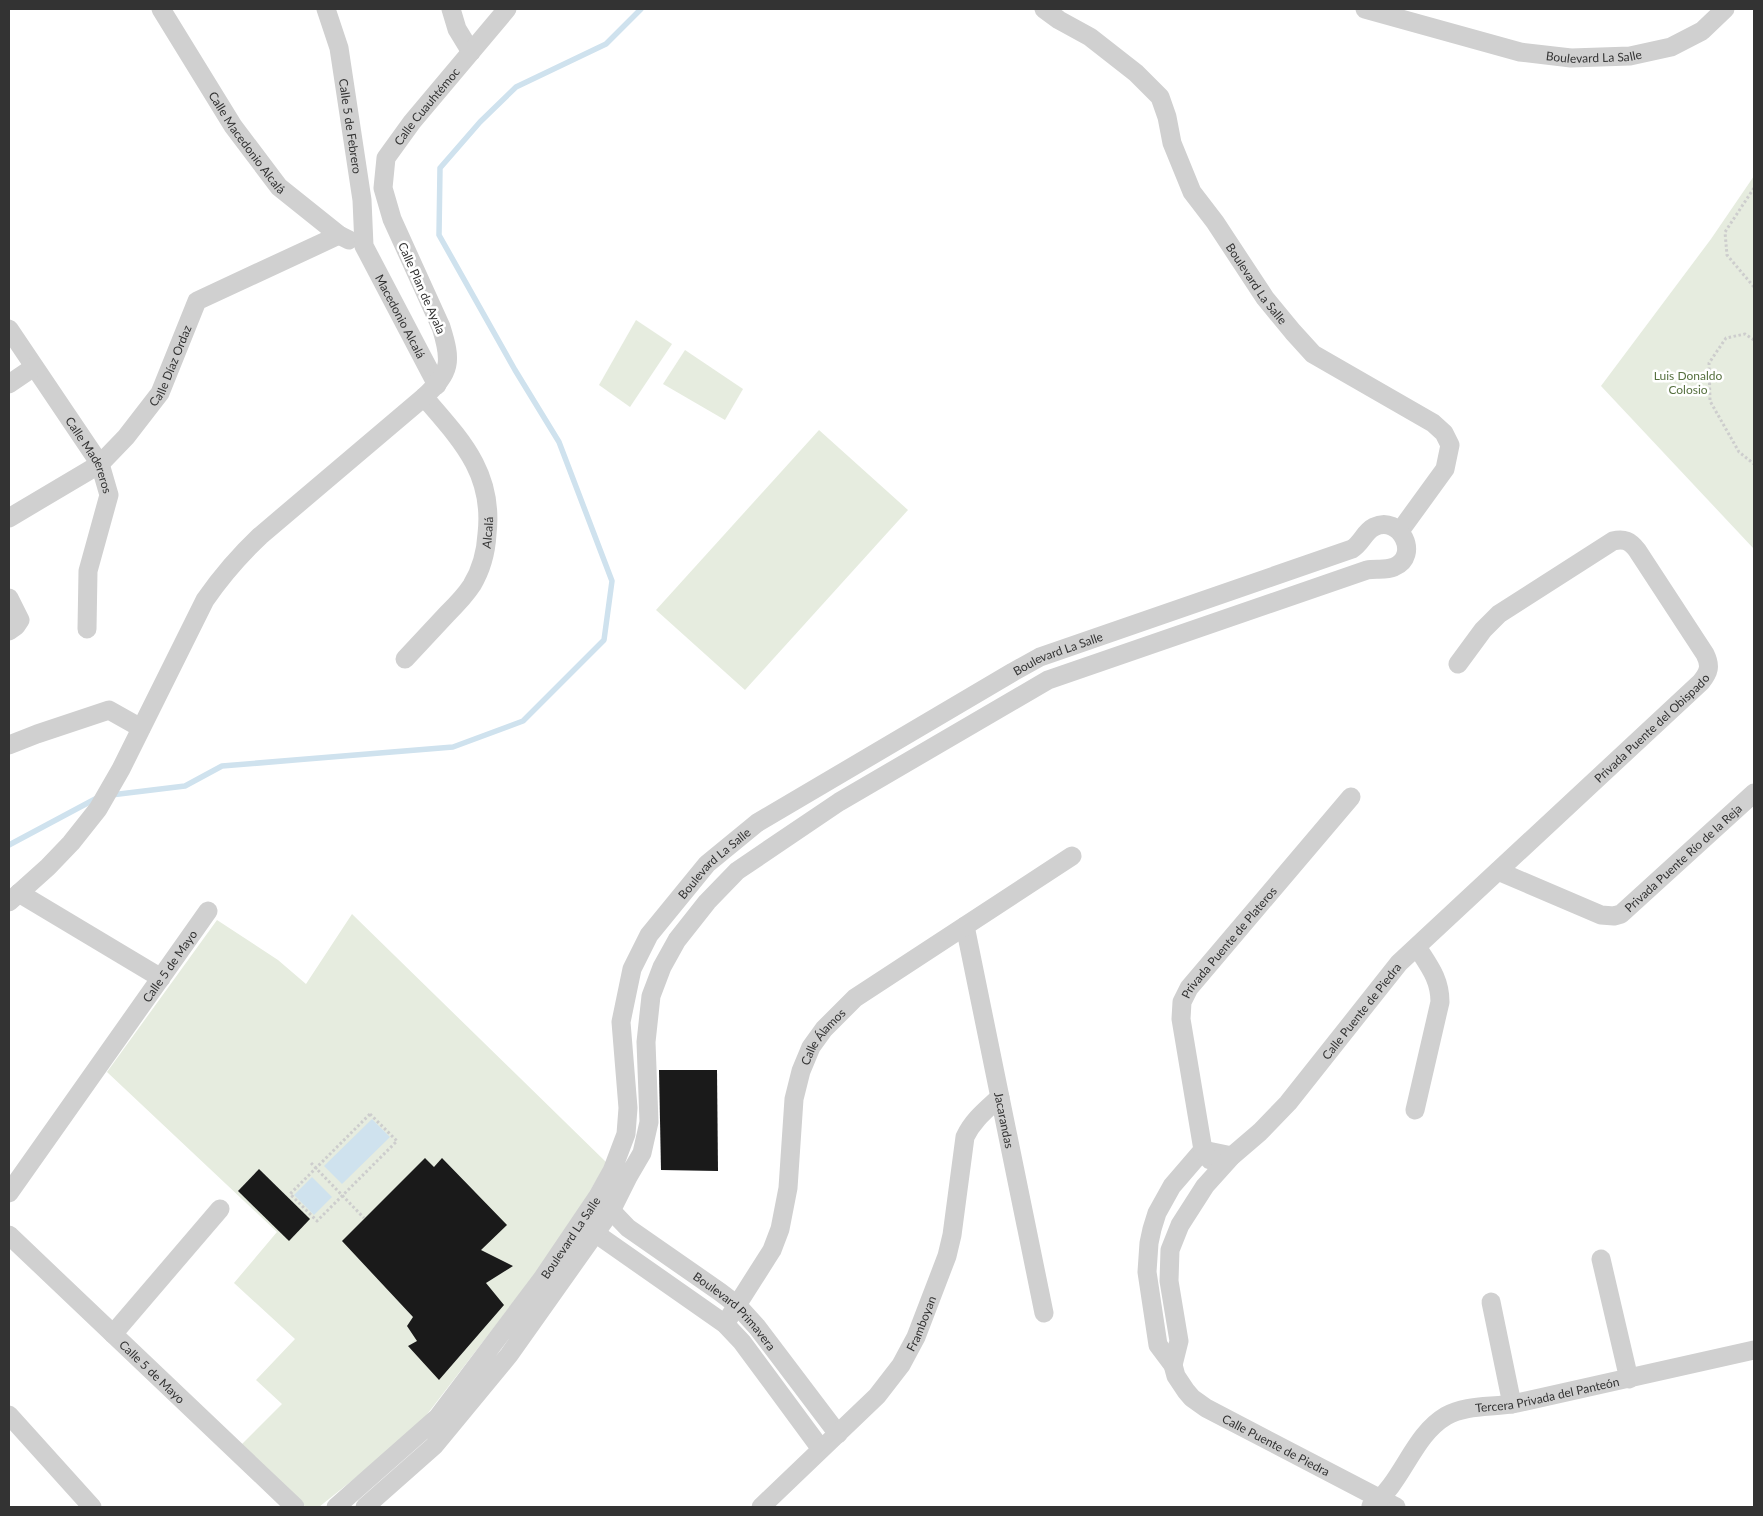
<svg xmlns="http://www.w3.org/2000/svg" width="1763" height="1516" font-family="Lato,sans-serif">
<rect width="100%" height="100%" fill="#fff"/>
<!-- green -->
<g fill="#e6ecdf">
<polygon points="1754,176 1754,549 1601,386 1711,239"/>
<polygon points="636,320 672,344 630,407 599,385"/>
<polygon points="685,350 743,389 725,420 663,384"/>
<polygon points="819,430 908,510 745,690 656,610"/>
<polygon points="352,914 607,1163 591,1189 581,1214 415,1430 319,1507 306,1507 241,1445 282,1404 256,1380 295,1339 234,1283 277,1232 107,1072 217,920 278,960 306,984"/>
</g>
<!-- water -->
<g fill="#cfe2ee">
<polygon points="372,1119 390,1137 342,1184 324,1166"/>
<polygon points="312,1177 332,1197 314,1215 294,1195"/>
</g>
<g fill="none" stroke-linecap="round" stroke-linejoin="round">
<!-- stream -->
<g stroke="#cfe2ee" stroke-width="5.5">
<polyline points="111,795 185,786 222,766 453,747 523,721 604,640 612,581 559,442 515,370 439,235 440,168 480,122 516,87 606,44 641,9"/>
<polyline points="9,845 97,798"/>
</g>
</g>
<!-- building -->
<g fill="#1a1a1a">
<polygon points="659,1070 717,1070 718,1171 661,1170"/>
<polygon points="425,1158 434,1167 442,1158 507,1225 481,1250 513,1266 486,1283 504,1305 439,1380 408,1346 417,1341 407,1326 413,1317 342,1241"/>
<polygon points="259,1169 310,1219 289,1241 238,1191"/>
</g>
<g fill="none" stroke-linecap="round" stroke-linejoin="round">
<!-- path -->
<g stroke="#cdcdcd" stroke-width="3" stroke-dasharray="2.5 2.5" stroke-linecap="butt">
<polyline points="1754,188 1725,232 1727,255 1754,287"/>
<polyline points="1754,340 1745,334 1726,338 1709,363 1710,401 1739,452 1754,464"/>
<polygon points="370,1114 397,1141 317,1221 290,1194"/>
<polyline points="311,1163 364,1218"/>
</g>
<!-- minor -->
<g stroke="#d0d0d0" stroke-width="19">
<path id="s1" d="M161,9L233,126L279,187L339,235L349,240"/>
<path id="s2" d="M326,9L339,48L362,200L364,246L437,385"/>
<polyline points="451,9 457,29 471,52"/>
<path id="s3" d="M1044,9L1059,20L1090,37L1136,73L1160,97L1167,117L1172,143L1192,192L1215,222L1265,298L1293,332L1313,354L1433,423L1444,433L1450,445L1445,469L1400,531"/>
<path id="s4" d="M1365,9L1520,52L1571,58L1630,56L1671,47L1702,31L1725,9"/>
<path id="s5" d="M9,329L100,464L109,495L88,571L87,629"/>
<polyline points="9,384 34,367"/>
<path id="s6" d="M9,518L100,464L126,437L160,393L197,301L339,235"/>
<polyline points="9,598 20,620 16,626 9,631"/>
<path id="s7" d="M405,659C419,644 433,629 447,614C456,605 465,596 472,585C481,570 486,552 487,534C494,473 461,440 424,397"/>
<polyline points="9,745 37,734 109,710 141,728"/>
<path id="s8" d="M1498,871L1601,915L1614,916L1621,914L1754,793"/>
<polyline points="19,893 161,978"/>
<path id="s9" d="M9,902L48,867L71,843L98,809L121,769L205,600C221,577 239,556 260,536L424,397C451,372 452,362 441,327L392,219L383,188L386,158L412,122L507,9"/>
<path id="s10" d="M965,926L1044,1313"/>
<path d="M1415,1110L1440,1002C1440,979 1429,966 1417,947"/>
<path id="s11" d="M1232,1156L1203,1150L1172,1186L1157,1213L1152,1229L1149,1243L1147,1272L1158,1345L1173,1365L1176,1376L1186,1391L1192,1398L1206,1408L1396,1507"/>
<path id="s12" d="M1210,1160L1203,1150L1181,1019L1182,1002L1189,988L1351,797"/>
<path id="s13" d="M9,1193L208,911"/>
<path id="s14" d="M603,1202L628,1228L720,1292L737,1305L757,1327L838,1434"/>
<polyline points="585,1226 725,1324 742,1342 821,1449"/>
<path id="s15" d="M9,1235L295,1507"/>
<polyline points="1601,1259 1629,1379"/>
<polyline points="1491,1302 1512,1404"/>
<path id="s16" d="M725,1324L772,1250L780,1229L788,1188L794,1099L801,1071L811,1047L824,1029L855,998L1072,856"/>
<polyline points="113,1334 220,1209"/>
<path id="s17" d="M1173,1365L1179,1341L1169,1281L1170,1250L1180,1225L1205,1186L1232,1156L1260,1132L1288,1103L1399,963L1701,682C1709,672 1711,666 1705,654L1637,550C1630,541 1624,538 1613,541L1499,614L1483,630L1458,664"/>
<polyline points="9,1415 92,1507"/>
<path id="s18" d="M1371,1506C1403,1483 1412,1436 1446,1416C1467,1404 1494,1408 1517,1403C1596,1386 1675,1368 1754,1350"/>
<path id="s19" d="M336,1507L438,1417L542,1279L598,1196L612,1171L626,1134L628,1108L621,1022L632,969L649,935L707,864L757,823L1013,672L1040,657L1352,549C1362,543 1364,532 1374,527C1400,514 1421,556 1394,567C1385,571 1376,568 1367,570L1048,680L839,802L737,871L707,902L677,940L662,967L651,996L646,1042L649,1122L642,1153L628,1177L611,1211L509,1355L434,1446L365,1507"/>
<path id="s20" d="M761,1507L877,1396L901,1365L916,1337L947,1256L952,1235L965,1137C973,1120 986,1110 1000,1097"/>
</g>
</g>
<g text-anchor="middle" dominant-baseline="central" stroke-width="5" stroke-linejoin="round" paint-order="stroke">
<!-- street labels -->
<g font-size="12" fill="#333" stroke="#fff">
<text stroke="none"><textPath href="#s4" startOffset="235">Boulevard La Salle</textPath></text>
<text stroke="none"><textPath href="#s9" startOffset="989">Calle Cuauhtémoc</textPath></text>
<text stroke="none"><textPath href="#s2" startOffset="120">Calle 5 de Febrero</textPath></text>
<text stroke="none"><textPath href="#s1" startOffset="159">Calle Macedonio Alcalá</textPath></text>
<text stroke="none"><textPath href="#s3" startOffset="359">Boulevard La Salle</textPath></text>
<text transform="translate(422 288) rotate(66)">Calle Plan de Ayala</text>
<text stroke="none"><textPath href="#s2" startOffset="320">Macedonio Alcalá</textPath></text>
<text stroke="none"><textPath href="#s6" startOffset="228">Calle Díaz Ordaz</textPath></text>
<text stroke="none"><textPath href="#s5" startOffset="150">Calle Madereros</textPath></text>
<text stroke="none"><textPath href="#s7" startOffset="155">Alcalá</textPath></text>
<text stroke="none"><textPath href="#s19" startOffset="1184">Boulevard La Salle</textPath></text>
<text stroke="none"><textPath href="#s17" startOffset="831">Privada Puente del Obispado</textPath></text>
<text stroke="none"><textPath href="#s8" startOffset="216">Privada Puente Río de la Reja</textPath></text>
<text stroke="none"><textPath href="#s19" startOffset="779">Boulevard La Salle</textPath></text>
<text stroke="none"><textPath href="#s12" startOffset="238">Privada Puente de Plateros</textPath></text>
<text stroke="none"><textPath href="#s13" startOffset="278">Calle 5 de Mayo</textPath></text>
<text stroke="none"><textPath href="#s17" startOffset="425">Calle Puente de Piedra</textPath></text>
<text stroke="none"><textPath href="#s16" startOffset="311">Calle Álamos</textPath></text>
<text stroke="none"><textPath href="#s10" startOffset="198">Jacarandas</textPath></text>
<text stroke="none"><textPath href="#s19" startOffset="359">Boulevard La Salle</textPath></text>
<text stroke="none"><textPath href="#s14" startOffset="172">Boulevard Primavera</textPath></text>
<text stroke="none"><textPath href="#s20" startOffset="246">Framboyan</textPath></text>
<text stroke="none"><textPath href="#s15" startOffset="198">Calle 5 de Mayo</textPath></text>
<text stroke="none"><textPath href="#s18" startOffset="222">Tercera Privada del Panteón</textPath></text>
<text stroke="none"><textPath href="#s11" startOffset="402">Calle Puente de Piedra</textPath></text>
</g>
<!-- park labels -->
<g font-size="12" fill="#56703f" stroke="#fff">
<text x="1688" y="375">Luis Donaldo<tspan x="1688" dy="14">Colosio</tspan></text>
</g>
</g>
<!-- border -->
<rect width="1763" height="1516" fill="none" stroke="#333333" stroke-width="20"/>
</svg>
